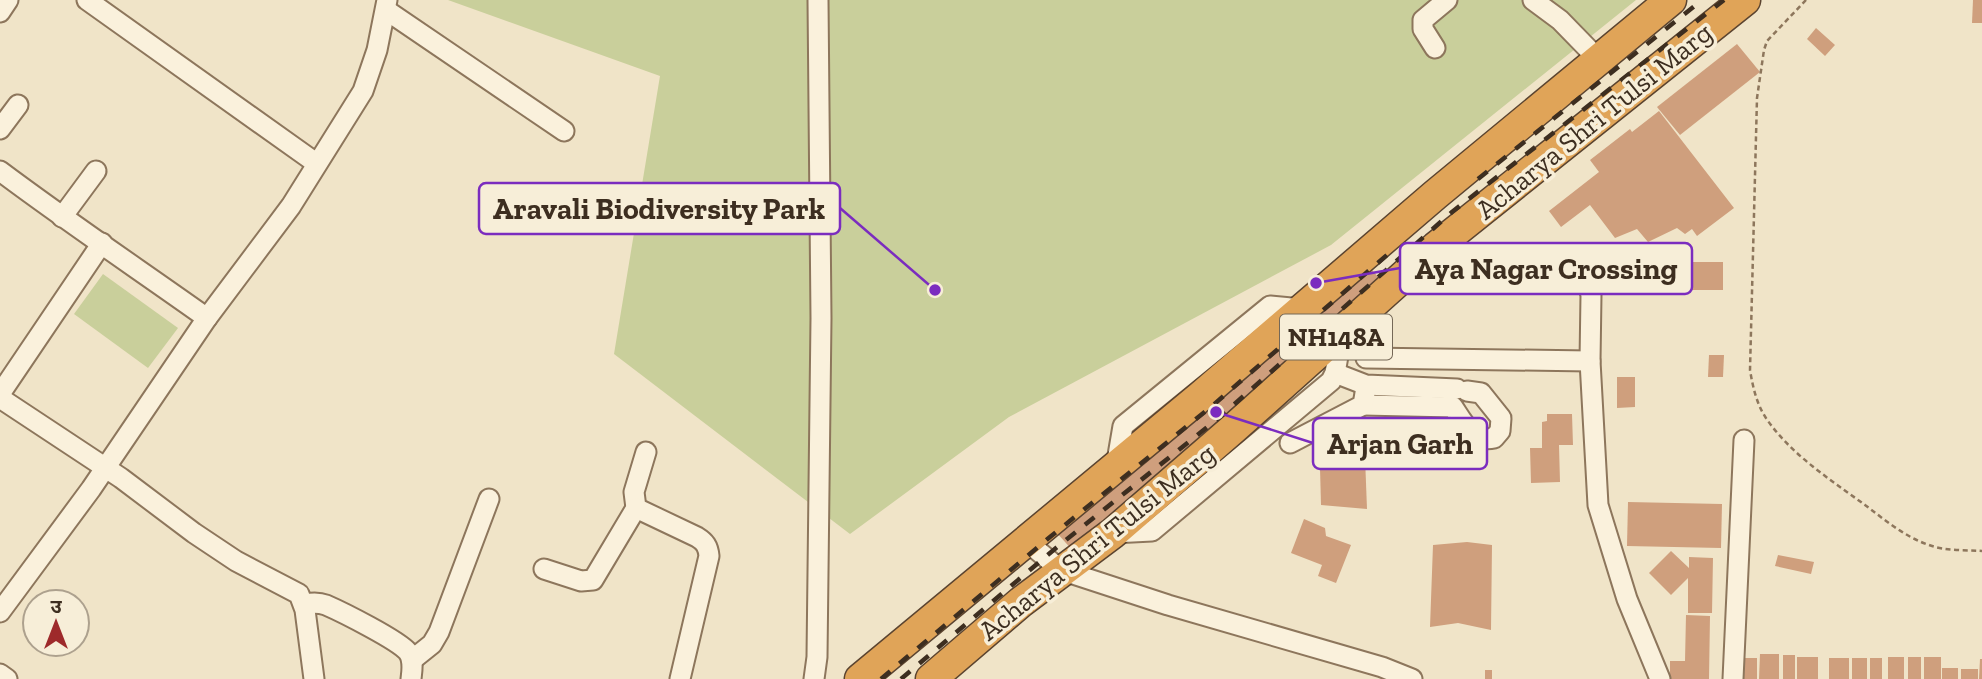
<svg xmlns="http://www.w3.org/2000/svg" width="1982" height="679" font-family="'Zilla Slab','Noto Sans Devanagari',serif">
<rect width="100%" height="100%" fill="#f0e4c8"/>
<!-- green -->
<g fill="#c9cf9b">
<polygon points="448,0 1636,0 1331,245 1009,417 850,534 614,354 660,76"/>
<polygon points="103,274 178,328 148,368 74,314"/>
</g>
<!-- building -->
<g fill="#cf9f7d">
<polygon points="1973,0 1982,0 1982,23 1972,23"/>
<polygon points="1816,28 1835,45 1825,56 1807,39"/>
<polygon points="1737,44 1760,72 1680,135 1657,107"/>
<polygon points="1659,111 1734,208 1697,236 1692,229 1685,234 1677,228 1648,242 1637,229 1615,238 1590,205 1561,227 1549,211 1599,172 1590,160 1630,129 1632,132"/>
<polygon points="1360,256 1385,285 1074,552 1048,523 1145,441 1133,427 1258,322"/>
<polygon points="1654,262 1723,262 1723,290 1655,290"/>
<polygon points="1709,355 1724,355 1723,377 1708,377"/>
<polygon points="1617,377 1635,377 1635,407 1617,408"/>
<polygon points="1547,414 1572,414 1573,445 1559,445 1560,482 1531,483 1530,448 1542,448 1542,422 1547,421"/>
<polygon points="1319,430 1364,431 1367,509 1321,505"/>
<polygon points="1628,502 1722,504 1721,548 1627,546"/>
<polygon points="1304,519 1325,528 1326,536 1351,545 1336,583 1318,576 1322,565 1291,553"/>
<polygon points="1467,542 1492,545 1491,630 1458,623 1430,627 1433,545"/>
<polygon points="1671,551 1689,568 1689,557 1713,558 1712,613 1688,613 1688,578 1671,595 1649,573"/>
<polygon points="1778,555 1814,562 1811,574 1775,566"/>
<polygon points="1686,615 1710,616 1709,679 1670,679 1670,661 1685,661"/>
<polygon points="1760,654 1779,654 1779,679 1759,679"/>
<rect x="1783" y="655" width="12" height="24"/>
<rect x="1797" y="657" width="21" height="22"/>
<rect x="1888" y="657" width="16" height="22"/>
<rect x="1908" y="657" width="13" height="22"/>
<rect x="1924" y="657" width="17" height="22"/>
<rect x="1736" y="658" width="21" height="21"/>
<rect x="1829" y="658" width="20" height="21"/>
<rect x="1852" y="658" width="15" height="21"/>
<rect x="1870" y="658" width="12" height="21"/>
<polygon points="1980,659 1982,659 1982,679 1979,679"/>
<rect x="1942" y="668" width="16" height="11"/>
<rect x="1961" y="669" width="17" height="10"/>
<rect x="1485" y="670" width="7" height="9"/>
</g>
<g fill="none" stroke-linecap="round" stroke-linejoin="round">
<defs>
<g id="minor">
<polyline points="87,0 316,163"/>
<polyline points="1533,0 1560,20 1599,60"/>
<polyline points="386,10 564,131"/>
<polyline points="0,12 8,0"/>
<polyline points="1435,48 1423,29 1423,20 1447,0"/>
<polyline points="0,129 18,105"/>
<path d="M0,171C68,222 138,269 207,318"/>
<polyline points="62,217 96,171"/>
<path d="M1436,247C1448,250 1461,253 1474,254C1499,257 1566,252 1583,267L1591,295L1590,361L1598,505L1627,599L1660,679"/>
<path d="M1583,267C1589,260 1595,256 1605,260L1610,268C1610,280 1599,281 1589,283"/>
<polyline points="1366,358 1590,361"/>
<polyline points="1335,373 1366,385 1457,389"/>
<polyline points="0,394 102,243"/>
<polyline points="0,398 121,478 194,533 236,561 299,594 305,610 314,679"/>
<path d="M1363,405L1453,407C1463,422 1473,443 1494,438L1500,431L1501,418L1481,393L1467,391"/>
<polyline points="1290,443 1363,405 1365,393"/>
<path d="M646,452L634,492L636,508L697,537C705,542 708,546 709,556L680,679"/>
<polyline points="1116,467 1123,426 1270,306 1302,309"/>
<polyline points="1113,533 1152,531 1331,381 1335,373 1342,333"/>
<polyline points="1026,541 1061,570 1168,605 1382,667 1412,679"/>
<polyline points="544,569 581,581 593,580 636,508"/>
<path d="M304,604C311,603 318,602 326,605C342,612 398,640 408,652C414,660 412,670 411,679"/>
<polyline points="0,612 91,489 207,318 291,206 363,91 377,50 387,0"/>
<polyline points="412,660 432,644 439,632 489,499"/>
<polyline points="0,674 7,679"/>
<polyline points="814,679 817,657 821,318 818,0"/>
<polyline points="1733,679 1744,440"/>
</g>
<g id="highway">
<polyline points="860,679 1201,396 1435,195 1671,0"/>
<polyline points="931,679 1021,602 1113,533 1233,429 1436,247 1745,0"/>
</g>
</defs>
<!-- minor casing -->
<use href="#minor" stroke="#8d765c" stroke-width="23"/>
<!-- highway casing -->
<use href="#highway" stroke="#5b4430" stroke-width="33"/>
<!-- path -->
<path stroke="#8d765c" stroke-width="2.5" stroke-dasharray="5 3.5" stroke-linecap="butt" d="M1806,0L1767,41L1764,50L1757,98L1750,370C1753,388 1757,406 1768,421C1793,456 1831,480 1865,505C1885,520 1905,537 1929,545C1945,551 1965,550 1982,551"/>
<!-- minor -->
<use href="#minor" stroke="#faf1dc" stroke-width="19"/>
<!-- highway -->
<use href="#highway" stroke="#e0a458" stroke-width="30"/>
<!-- rail -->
<g stroke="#3d2e20" stroke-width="4.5" stroke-dasharray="12 12" stroke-linecap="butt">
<polyline points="1478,179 1702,0"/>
<polyline points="881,679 1050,537 1212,406 1387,255"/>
<polyline points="901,679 1056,548 1221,416 1452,212 1724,0"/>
</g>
</g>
<g text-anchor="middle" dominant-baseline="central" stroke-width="7" stroke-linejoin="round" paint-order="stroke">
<!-- shield labels -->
<rect fill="#f7eed8" stroke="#756857" stroke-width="2" x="1280" y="314.5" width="112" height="45" rx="5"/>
<g font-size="26" font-weight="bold" fill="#3d2e20">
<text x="1336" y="337">NH148A</text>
</g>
<!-- street labels -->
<g font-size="28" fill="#3d2e20" stroke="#f7eed8">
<text transform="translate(1594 121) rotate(-39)">Acharya Shri Tulsi Marg</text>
<text transform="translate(1097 542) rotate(-39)">Acharya Shri Tulsi Marg</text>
</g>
</g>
<!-- callouts -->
<path fill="none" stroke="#7b2cbf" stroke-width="2.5" d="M935 290L840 208M1316 283L1400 268M1216 412L1313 443"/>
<g fill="#7b2cbf" stroke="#f7eed8" stroke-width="2.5">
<circle cx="935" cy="290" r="7"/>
<circle cx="1316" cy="283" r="7"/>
<circle cx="1216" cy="412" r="7"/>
</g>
<g fill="#f7eed8" stroke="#7b2cbf" stroke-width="2.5">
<rect x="479" y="183" width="361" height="51" rx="7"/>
<rect x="1400" y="243" width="292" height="51" rx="7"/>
<rect x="1313" y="418" width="174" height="51" rx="7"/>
</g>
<g font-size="30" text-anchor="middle" font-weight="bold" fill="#3d2e20">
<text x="659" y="219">Aravali Biodiversity Park</text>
<text x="1546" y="279">Aya Nagar Crossing</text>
<text x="1400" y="454">Arjan Garh</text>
</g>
<!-- north arrow -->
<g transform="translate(56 623)"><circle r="33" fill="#f7eed8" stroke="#ada18e" stroke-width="2"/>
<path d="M0-5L12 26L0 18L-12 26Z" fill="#9e2a2b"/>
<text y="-10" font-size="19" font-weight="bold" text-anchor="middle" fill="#3d2e20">उ</text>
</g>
</svg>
